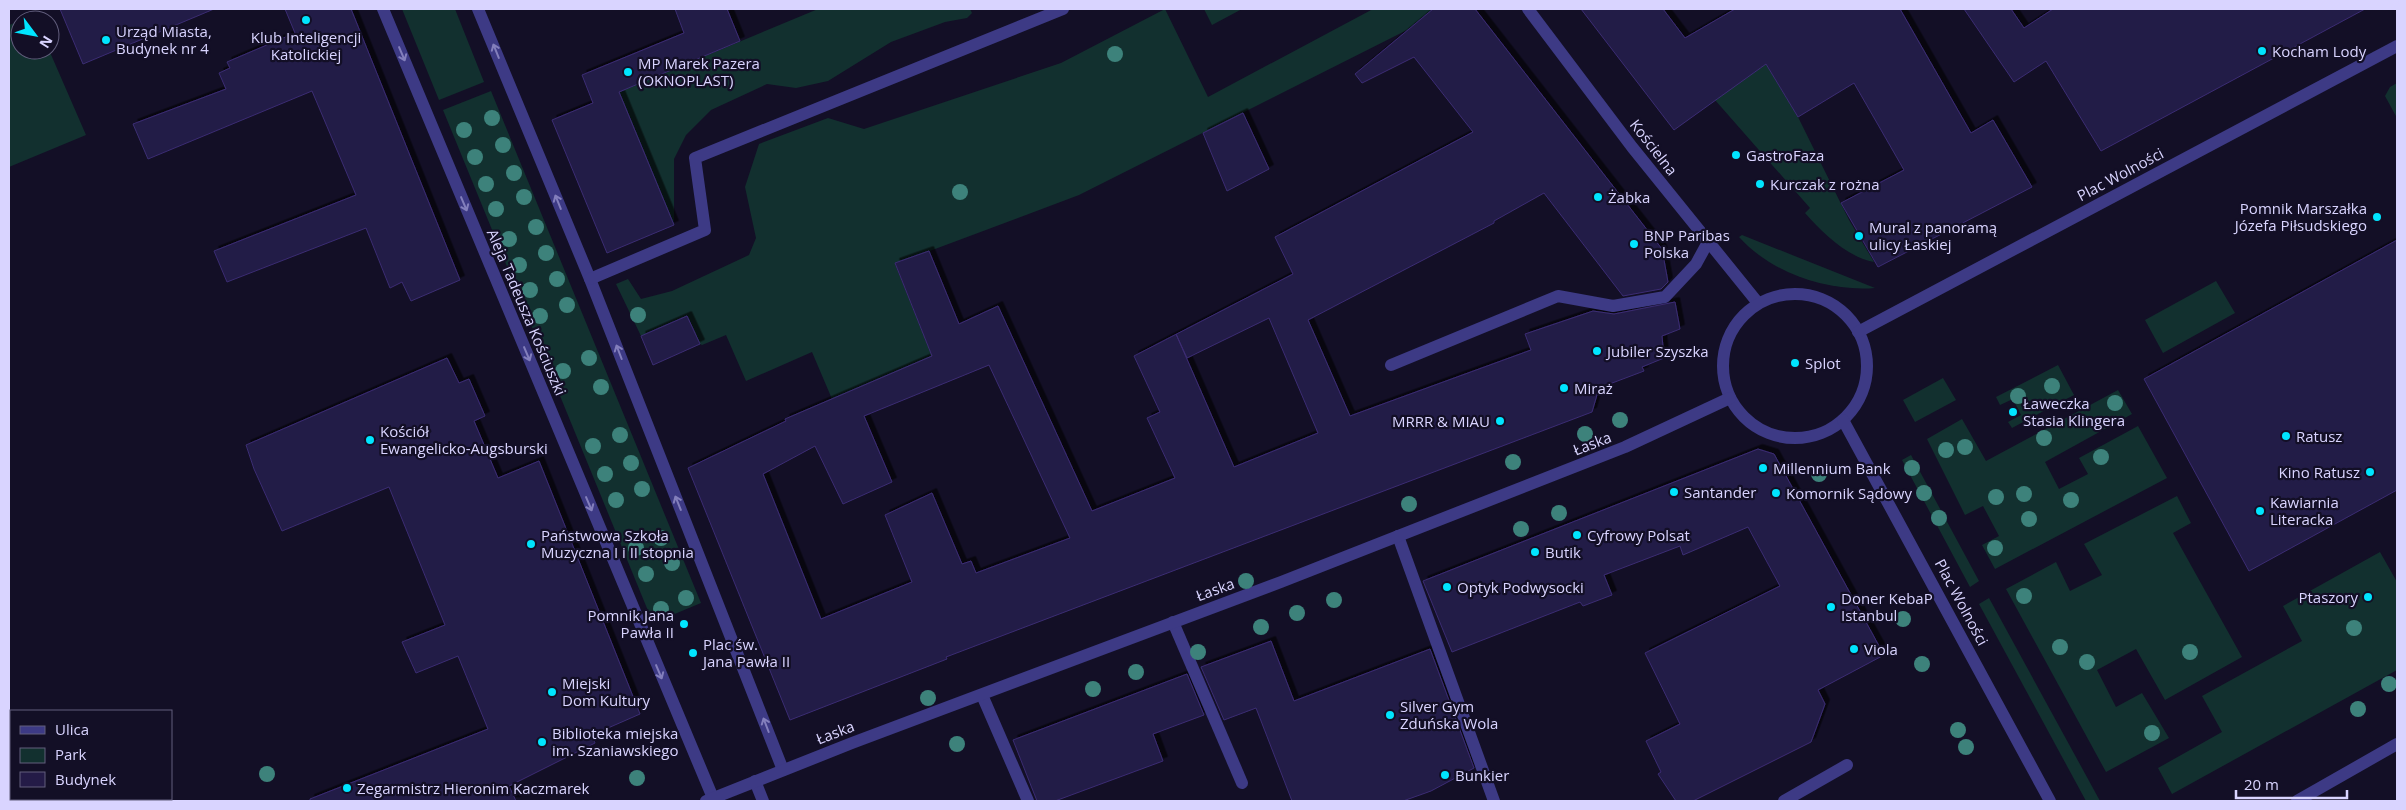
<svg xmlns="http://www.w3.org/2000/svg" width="2406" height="810" font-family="'Open Sans',sans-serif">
<defs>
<filter id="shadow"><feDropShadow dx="4.5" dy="-4.5" stdDeviation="0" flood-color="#0009"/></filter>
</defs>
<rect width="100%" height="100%" fill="#130f26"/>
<!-- green -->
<g fill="#12302f">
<polygon points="402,9 455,9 484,82 439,100"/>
<polygon points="818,9 970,9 972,13 967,18 945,22 891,42 828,81 796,88 767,84 711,110 686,135 674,159 674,225 619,92"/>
<polygon points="1165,9 1208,97 1373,9 1433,9 1407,30 1079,195 895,264 932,356 832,399 812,352 746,381 726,335 702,345 700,344 687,316 641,336 616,284 628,279 641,299 672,291 749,255 756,238 745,187 759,144 828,118 864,129 1061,63"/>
<polygon points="1204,9 1242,9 1212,25"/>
<polygon points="20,21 20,50 49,50 86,135 9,167 9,25"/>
<path d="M1766,64L1798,117L1849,220L1874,262C1847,257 1823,233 1805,213L1810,208L1715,100Z"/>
<polygon points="2397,83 2397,118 2385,96 2390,87"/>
<polygon points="491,91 701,603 653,623 443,110"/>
<path d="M1742,235L1875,288C1828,292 1771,273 1739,237Z"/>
<polygon points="2216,281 2235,313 2163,353 2145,320"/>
<polygon points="2058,365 2074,395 2012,428 2008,422 2021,415 2013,399 2000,405 1996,397"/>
<polygon points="1943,378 1956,400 1915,422 1903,400"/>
<polygon points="2118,390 2132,414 2045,462 2059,489 2088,474 2079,458 2138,426 2167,478 1995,569 1982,545 1999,536 1983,506 1965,515 1927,439 1962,419 1986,461"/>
<polygon points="1911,455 1979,581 1970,587 1902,460"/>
<polygon points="2177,496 2191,523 2173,533 2242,657 2165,700 2136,649 2097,670 2116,707 2142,693 2169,738 2106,772 2006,589 2056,562 2070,591 2102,575 2084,544"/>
<polygon points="2380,552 2397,582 2397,670 2172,794 2158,768 2222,732 2202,696 2302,641 2283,606"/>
<polygon points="1989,598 2100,801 2086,801 1979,604"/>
</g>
<!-- building -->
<g fill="#241b47" stroke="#3b2d73" fill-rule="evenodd" filter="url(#shadow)">
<polygon points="60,9 214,9 83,64"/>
<polygon points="285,9 351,9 460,280 411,301 402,282 390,288 366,228 227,282 214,251 356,195 312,91 148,159 133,124 226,89 219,73 230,68 227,62 295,33"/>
<polygon points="675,9 727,9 740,41 619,92 674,225 607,253 552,120 593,103 582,75 684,33"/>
<path d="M1433,9H1475L1662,249L1668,282L1661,289L1623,296L1544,193L1494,221V223L1308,320L1350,416L1531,350L1525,334L1593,311L1614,314L1675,302L1680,329L1662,336L1664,358L1642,367L1644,371L1599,388L1592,412L946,657L947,659L790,720L688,468L786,421L785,419L932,356L895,263L929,251L959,324L998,306L1092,511L1175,478L1147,418L1160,412L1134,356L1293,274L1275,237L1473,132L1414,57L1362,83L1355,74ZM1269,318L1318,433L1234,467L1176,334L1187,358ZM989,365L1070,538L976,573L971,561L962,564L932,493L885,515L912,582L821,619L763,474L815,446L843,504L892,482L864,416Z"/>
<polygon points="1581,9 1663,9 1685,38 1735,9 1900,9 1971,133 1993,120 2032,187 1878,267 1841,203 1904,170 1854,83 1798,117 1766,64 1674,130"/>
<polygon points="1964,9 2011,9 2024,28 2053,9 2365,9 2101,151 2046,61 2014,82"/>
<polygon points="1243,113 1269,169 1227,191 1203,133"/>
<polygon points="2397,240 2397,490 2249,571 2144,379"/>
<polygon points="687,316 700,344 653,365 641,336"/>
<polygon points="447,358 459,383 469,379 485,416 474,421 498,478 539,461 640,714 592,735 595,743 509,786 516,801 310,801 310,799 488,729 458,656 416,673 402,642 445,625 389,487 282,531 254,469 246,445"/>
<polygon points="1758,449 1774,454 1884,655 1818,690 1825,704 1811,742 1693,801 1676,801 1658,774 1661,772 1646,741 1680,724 1645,653 1780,586 1748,527 1683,555 1680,546 1604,575 1612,595 1583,606 1580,602 1452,652 1423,581"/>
<polygon points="1271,641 1294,701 1430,649 1474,768 1431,791 1403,801 1292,801 1256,708 1224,720 1201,667"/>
<polygon points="1187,674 1204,715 1153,734 1163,761 1055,801 1037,801 1013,740"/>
</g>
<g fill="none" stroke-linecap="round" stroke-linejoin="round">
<!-- minor -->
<g stroke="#3d3a85" stroke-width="12">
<polyline points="383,9 713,798"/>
<polyline points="478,9 590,279 783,770"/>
<polyline points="1528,9 1632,147 1758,303"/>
<polyline points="590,279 705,230 695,158 1063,9"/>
<circle cx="1795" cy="366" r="72"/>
<polyline points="1858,332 2397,46"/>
<polyline points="1391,365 1558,296 1613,306 1665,297 1696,264 1708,242"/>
<polyline points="1843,420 2050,801"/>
<polyline points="1398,536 1494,801"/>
<polyline points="1173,622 1242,783"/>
<polyline points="982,695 1028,801"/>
<polyline points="755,781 763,801"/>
<polyline points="706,801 852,743 1281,582 1625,447 1730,398"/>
<polyline points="1784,801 1847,765"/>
<polyline points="2297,801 2397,744"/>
</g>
</g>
<!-- trees -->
<g fill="#3d827b">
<circle cx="1115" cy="54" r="8"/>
<circle cx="492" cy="118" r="8"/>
<circle cx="464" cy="130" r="8"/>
<circle cx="503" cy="145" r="8"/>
<circle cx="475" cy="157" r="8"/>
<circle cx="514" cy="173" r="8"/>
<circle cx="486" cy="184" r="8"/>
<circle cx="960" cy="192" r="8"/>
<circle cx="524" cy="197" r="8"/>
<circle cx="496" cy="209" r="8"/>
<circle cx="536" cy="227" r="8"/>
<circle cx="509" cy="239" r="8"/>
<circle cx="546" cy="253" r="8"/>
<circle cx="519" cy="265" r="8"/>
<circle cx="557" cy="279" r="8"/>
<circle cx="530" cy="290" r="8"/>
<circle cx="567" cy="305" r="8"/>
<circle cx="638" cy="315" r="8"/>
<circle cx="540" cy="316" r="8"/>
<circle cx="589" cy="358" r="8"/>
<circle cx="563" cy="371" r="8"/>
<circle cx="2052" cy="386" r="8"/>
<circle cx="601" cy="387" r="8"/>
<circle cx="2018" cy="396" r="8"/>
<circle cx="2115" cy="403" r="8"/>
<circle cx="1620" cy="420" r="8"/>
<circle cx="1585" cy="434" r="8"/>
<circle cx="620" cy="435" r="8"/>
<circle cx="2044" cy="438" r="8"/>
<circle cx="593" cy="446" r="8"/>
<circle cx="1965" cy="447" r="8"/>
<circle cx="1946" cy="450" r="8"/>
<circle cx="2101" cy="457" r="8"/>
<circle cx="1513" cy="462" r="8"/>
<circle cx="631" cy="463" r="8"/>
<circle cx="1912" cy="468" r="8"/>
<circle cx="605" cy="474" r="8"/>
<circle cx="1819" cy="474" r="8"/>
<circle cx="642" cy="489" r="8"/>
<circle cx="1924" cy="493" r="8"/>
<circle cx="2024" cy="494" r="8"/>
<circle cx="1996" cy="497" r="8"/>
<circle cx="616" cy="500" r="8"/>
<circle cx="2071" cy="500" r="8"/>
<circle cx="1409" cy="504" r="8"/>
<circle cx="1559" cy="513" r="8"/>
<circle cx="1939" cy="518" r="8"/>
<circle cx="2029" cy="519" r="8"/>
<circle cx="1521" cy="529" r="8"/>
<circle cx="661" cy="538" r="8"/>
<circle cx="636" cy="548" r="8"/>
<circle cx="1995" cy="548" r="8"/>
<circle cx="672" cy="563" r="8"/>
<circle cx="646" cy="574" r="8"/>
<circle cx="1246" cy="581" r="8"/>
<circle cx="2024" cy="596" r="8"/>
<circle cx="686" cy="598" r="8"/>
<circle cx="1334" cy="600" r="8"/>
<circle cx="661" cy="609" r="8"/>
<circle cx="1297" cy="613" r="8"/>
<circle cx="1903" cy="619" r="8"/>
<circle cx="1261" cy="627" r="8"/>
<circle cx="2354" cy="628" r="8"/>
<circle cx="2060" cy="647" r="8"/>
<circle cx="1198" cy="652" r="8"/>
<circle cx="2190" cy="652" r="8"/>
<circle cx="2087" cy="662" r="8"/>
<circle cx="1922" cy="664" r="8"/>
<circle cx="1136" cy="672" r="8"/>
<circle cx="2389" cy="684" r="8"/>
<circle cx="1093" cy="689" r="8"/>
<circle cx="928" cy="698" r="8"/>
<circle cx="2358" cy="709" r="8"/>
<circle cx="1958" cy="730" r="8"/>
<circle cx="2152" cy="733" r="8"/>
<circle cx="957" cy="744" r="8"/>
<circle cx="1966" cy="747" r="8"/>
<circle cx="267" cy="774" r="8"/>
<circle cx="637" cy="778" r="8"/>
</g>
<!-- one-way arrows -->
<defs><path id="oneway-shaft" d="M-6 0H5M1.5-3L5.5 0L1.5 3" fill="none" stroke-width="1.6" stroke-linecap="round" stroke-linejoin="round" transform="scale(1.25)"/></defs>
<g stroke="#837fbc">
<use href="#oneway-shaft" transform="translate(496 51) rotate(-112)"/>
<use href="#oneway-shaft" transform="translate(402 54) rotate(67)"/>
<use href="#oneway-shaft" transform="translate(558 202) rotate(-112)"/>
<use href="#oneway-shaft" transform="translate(464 204) rotate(67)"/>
<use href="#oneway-shaft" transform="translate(619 352) rotate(-111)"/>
<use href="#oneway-shaft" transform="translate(527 354) rotate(67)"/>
<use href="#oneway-shaft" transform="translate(678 503) rotate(-112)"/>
<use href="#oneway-shaft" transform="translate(589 504) rotate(67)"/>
<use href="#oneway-shaft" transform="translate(659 672) rotate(67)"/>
<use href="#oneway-shaft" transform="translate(766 725) rotate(-111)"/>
</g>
<!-- markers -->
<g fill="#00e5ff" stroke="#130f26" stroke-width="2">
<circle cx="306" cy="20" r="5"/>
<circle cx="106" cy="40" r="5"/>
<circle cx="2262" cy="51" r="5"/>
<circle cx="628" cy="72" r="5"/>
<circle cx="1736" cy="155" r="5"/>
<circle cx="1760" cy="184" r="5"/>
<circle cx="1598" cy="197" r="5"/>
<circle cx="2377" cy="217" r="5"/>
<circle cx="1859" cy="236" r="5"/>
<circle cx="1634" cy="244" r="5"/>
<circle cx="1597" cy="351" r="5"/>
<circle cx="1795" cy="363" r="5"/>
<circle cx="1564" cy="388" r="5"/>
<circle cx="2013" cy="412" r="5"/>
<circle cx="1500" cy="421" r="5"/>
<circle cx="2286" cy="436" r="5"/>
<circle cx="370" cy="440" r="5"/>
<circle cx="1763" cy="468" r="5"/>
<circle cx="2370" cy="472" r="5"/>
<circle cx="1674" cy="492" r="5"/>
<circle cx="1776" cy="493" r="5"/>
<circle cx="2260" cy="511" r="5"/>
<circle cx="1577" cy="535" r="5"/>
<circle cx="531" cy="544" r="5"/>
<circle cx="1535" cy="552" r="5"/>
<circle cx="1447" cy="587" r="5"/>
<circle cx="2368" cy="597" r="5"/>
<circle cx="1831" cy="607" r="5"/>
<circle cx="684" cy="624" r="5"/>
<circle cx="1854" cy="649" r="5"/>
<circle cx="693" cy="653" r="5"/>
<circle cx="552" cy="692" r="5"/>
<circle cx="1390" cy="715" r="5"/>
<circle cx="542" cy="742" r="5"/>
<circle cx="1445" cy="775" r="5"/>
<circle cx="347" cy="788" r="5"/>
</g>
<g text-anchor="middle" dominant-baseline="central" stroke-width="4.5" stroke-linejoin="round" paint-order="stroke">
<!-- poi labels -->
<g font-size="15" fill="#d9d4ff" stroke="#130f26" text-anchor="start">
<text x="116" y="31">Urząd Miasta,<tspan x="116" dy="17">Budynek nr 4</tspan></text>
<text x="306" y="37" text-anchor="middle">Klub Inteligencji<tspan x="306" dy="17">Katolickiej</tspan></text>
<text x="2272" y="51">Kocham Lody</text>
<text x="638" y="63">MP Marek Pazera<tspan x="638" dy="17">(OKNOPLAST)</tspan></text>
<text x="1746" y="155">GastroFaza</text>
<text x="1770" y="184">Kurczak z rożna</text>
<text x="1608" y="197">Żabka</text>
<text x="2367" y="208" text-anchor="end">Pomnik Marszałka<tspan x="2367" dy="17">Józefa Piłsudskiego</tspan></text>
<text x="1869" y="227">Mural z panoramą<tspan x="1869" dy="17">ulicy Łaskiej</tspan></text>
<text x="1644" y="235">BNP Paribas<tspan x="1644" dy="17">Polska</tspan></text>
<text x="1607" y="351">Jubiler Szyszka</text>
<text x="1805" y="363">Splot</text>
<text x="1574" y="388">Miraż</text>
<text x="2023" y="403">Ławeczka<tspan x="2023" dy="17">Stasia Klingera</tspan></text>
<text x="1490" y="421" text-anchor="end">MRRR &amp; MIAU</text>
<text x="380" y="431">Kościół<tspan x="380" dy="17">Ewangelicko-Augsburski</tspan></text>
<text x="2296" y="436">Ratusz</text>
<text x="1773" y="468">Millennium Bank</text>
<text x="2360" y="472" text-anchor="end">Kino Ratusz</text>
<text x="1684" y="492">Santander</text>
<text x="1786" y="493">Komornik Sądowy</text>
<text x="2270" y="502">Kawiarnia<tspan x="2270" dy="17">Literacka</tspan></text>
<text x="541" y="535">Państwowa Szkoła<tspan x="541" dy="17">Muzyczna I i II stopnia</tspan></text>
<text x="1587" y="535">Cyfrowy Polsat</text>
<text x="1545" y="552">Butik</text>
<text x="1457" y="587">Optyk Podwysocki</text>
<text x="2358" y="597" text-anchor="end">Ptaszory</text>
<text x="1841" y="598">Doner KebaP<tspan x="1841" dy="17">Istanbul</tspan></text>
<text x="674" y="615" text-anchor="end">Pomnik Jana<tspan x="674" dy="17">Pawła II</tspan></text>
<text x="703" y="644">Plac św.<tspan x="703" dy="17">Jana Pawła II</tspan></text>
<text x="1864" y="649">Viola</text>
<text x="562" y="683">Miejski<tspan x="562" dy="17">Dom Kultury</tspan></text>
<text x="1400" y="706">Silver Gym<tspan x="1400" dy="17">Zduńska Wola</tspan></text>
<text x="552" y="733">Biblioteka miejska<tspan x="552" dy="17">im. Szaniawskiego</tspan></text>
<text x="1455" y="775">Bunkier</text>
<text x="357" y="788">Zegarmistrz Hieronim Kaczmarek</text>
</g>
<!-- street labels -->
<g font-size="15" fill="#d9d4ff" stroke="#130f26">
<text transform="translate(1654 147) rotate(52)">Kościelna</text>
<text transform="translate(2120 174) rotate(-28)">Plac Wolności</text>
<text transform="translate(527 312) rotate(67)">Aleja Tadeusza Kościuszki</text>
<text transform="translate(1592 443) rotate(-21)">Łaska</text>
<text transform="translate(1215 589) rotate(-20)">Łaska</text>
<text transform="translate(1962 602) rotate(62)">Plac Wolności</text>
<text transform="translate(835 732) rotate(-21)">Łaska</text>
</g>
</g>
<!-- border -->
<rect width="2406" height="810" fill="none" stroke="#d9d4ff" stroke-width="20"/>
<!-- legend -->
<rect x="10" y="710" width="162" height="90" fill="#130f26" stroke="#625e7d"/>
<rect x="20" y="726" width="25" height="8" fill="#3d3a85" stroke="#625e7d"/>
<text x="55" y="735" font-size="15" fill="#d9d4ff">Ulica</text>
<rect x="20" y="748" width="25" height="15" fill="#12302f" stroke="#625e7d"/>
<text x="55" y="760" font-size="15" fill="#d9d4ff">Park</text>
<rect x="20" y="772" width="25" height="15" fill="#241b47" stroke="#625e7d"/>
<text x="55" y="785" font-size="15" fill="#d9d4ff">Budynek</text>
<!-- north arrow -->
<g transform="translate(35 35) rotate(122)"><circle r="24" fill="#130f26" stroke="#625e7d"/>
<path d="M0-4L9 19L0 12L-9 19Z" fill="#00e5ff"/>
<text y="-8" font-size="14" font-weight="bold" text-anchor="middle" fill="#d9d4ff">N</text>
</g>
<!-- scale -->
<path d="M2236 790v8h111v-8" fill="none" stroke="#d9d4ff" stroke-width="2.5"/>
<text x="2244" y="790" font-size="15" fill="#d9d4ff" stroke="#130f26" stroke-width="4" paint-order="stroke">20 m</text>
</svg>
